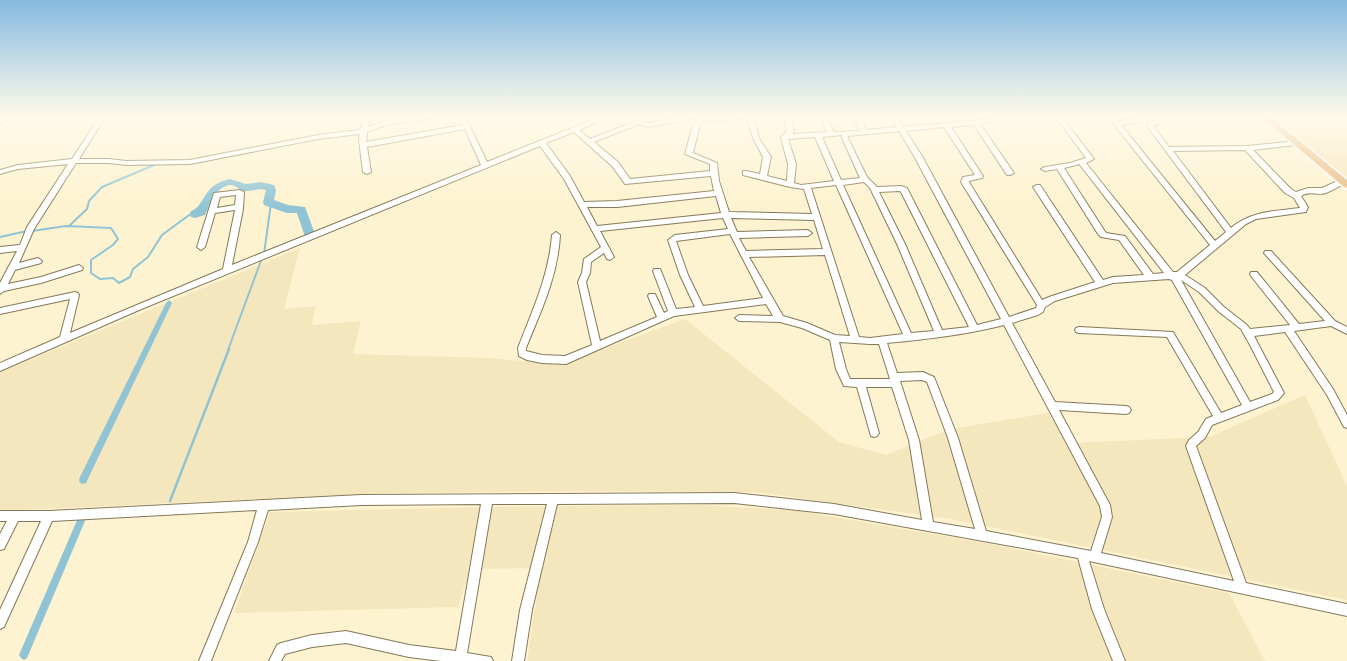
<svg xmlns="http://www.w3.org/2000/svg" width="1347" height="661" font-family="'Nunito Sans',sans-serif">
<rect width="100%" height="100%" fill="#fef3d0"/>
<!-- built -->
<g fill="#f5e7bd">
<polygon points="1271,116 1347,116 1347,179"/>
<polygon points="300,248 284,309 316,306 312,325 361,321 353,354 492,358 558,365 685,319 839,442 886,455 950,429 1048,413 1069,443 1209,437 1305,395 1347,486 1347,600 951,519 754,492 578,491 386,493 0,511 0,372"/>
<polygon points="701,505 799,511 985,543 1229,593 1265,661 527,661 541,568 470,569 458,607 234,613 270,512 485,507"/>
</g>
<g fill="none" stroke-linecap="round" stroke-linejoin="round">
<!-- stream-far1 -->
<g stroke="#90c4d5" stroke-width="2">
<polyline points="69,226 87,209 89,201 102,187 154,165"/>
<polyline points="32,231 66,226 111,228 118,239 113,245 91,260 91,273 100,279 113,278 119,283 130,277 133,269 148,257 162,235 192,213 195,214"/>
<polyline points="0,237 27,231"/>
<polyline points="264,254 271,203"/>
<polyline points="228,350 262,258"/>
</g>
<!-- stream -->
<polyline stroke="#90c4d5" stroke-width="2.5" points="170,501 229,349"/>
<!-- canal -->
<g fill="#90c4d5" fill-rule="evenodd">
<polygon points="169,300 172,303 86,483 83,484 80,483 79,480 80,477 166,303"/>
<polygon points="81,517 84,518 85,521 27,658 24,660 21,658 19,655 78,518"/>
</g>
<!-- river -->
<path fill="#90c4d5" fill-rule="evenodd" d="M230,179L246,184L261,182L274,185L276,190L274,200L288,205L305,207L315,234L313,237H305L297,213H287L264,205L263,202L266,190C259,188 253,191 246,191C240,191 237,186 231,185C217,185 210,205 205,215L195,218L191,217L190,214L191,211C206,206 201,185 230,179Z"/>
<defs>
<g id="minor">
<polygon points="2,116 8,116 2,123 0,124 0,118"/>
<path d="M100,116H106L79,159H109L126,161L190,160L318,135L359,130L361,129L364,116H370L368,127C390,118 417,114 440,116L437,118L385,125L367,132L366,142L463,125L459,116H465L487,162L602,116H610L579,130L590,139L639,120L648,123L686,116L726,117L753,116L759,138L771,157L767,176L787,181L788,164L781,138L782,136L787,131L785,116H791L794,132L792,134L827,132L820,116H826L834,132L859,131L854,116H860L866,130L897,127L890,116H896L903,127L991,119L990,116H996L998,120L997,121L980,124L1014,173L1010,175H1007L974,125L951,127L983,176L982,178L969,181V182L1042,300L1049,297L1095,282L1033,187L1037,185H1040L1103,280L1113,277L1144,275L1119,240L1101,237L1098,234L1057,169L1045,171L1041,169L1045,167L1070,163L1086,158L1055,116H1061L1094,159L1086,163L1173,272H1177L1210,245L1107,116H1113L1117,121L1135,119L1133,116H1139L1142,121L1141,122L1121,125L1215,241L1226,232L1147,126L1148,123L1156,120L1153,116H1159L1164,121L1153,126L1169,147L1247,146L1297,141V145H1295L1253,150L1291,189L1296,192L1308,188H1322L1342,179L1346,181L1345,183C1339,186 1332,191 1326,193C1316,196 1310,190 1301,196L1308,207L1306,212L1256,219L1246,224L1185,275L1205,288L1224,307L1247,325L1250,329L1290,325L1251,276L1250,274L1251,272H1257L1299,324L1325,321L1264,253L1265,251H1271L1335,321L1347,327V334L1331,326L1294,331L1333,389L1347,415V428L1344,427L1327,395L1285,332L1254,336L1284,393L1278,400L1212,425L1205,438L1196,446L1246,583L1347,604V616L1089,561L1104,609L1125,661H1113L1092,609L1078,558L834,514L734,503L557,504L532,610L524,661H512L520,610L547,504H492L467,653L491,657L493,661H441L409,657L346,643L312,647L285,654L281,661H269L277,645L281,643L312,635L346,631L409,645L456,651L481,504L361,505L268,510L258,542L211,661H199L248,542L257,510L52,521L4,627L0,629V610L41,521H18L4,549L0,550V534L7,521H0V511H49L361,495L734,493L834,504L922,520L909,440L892,387H866L879,433L877,436L874,437L871,436L857,387L844,386L836,369L830,340L802,328L780,322L739,321L735,318L739,315L773,316L766,304L674,316L566,364L542,363L527,360L519,356L518,348C532,311 549,276 552,235L556,232L560,235C558,276 541,311 526,348V351L542,355L565,356L592,345L578,282L582,273L584,259L601,247L564,179L540,146L139,310L0,371V363L60,337L70,299L0,314V308L75,292L78,293L79,295L70,333L223,269L235,210L215,213L205,247L201,250L197,247L214,193L240,190L244,192L243,209L232,265L481,165L465,129L367,147L371,172L367,174L363,172L359,140L360,134L318,139L190,164L126,165L109,163H76L34,229L19,263L38,258L42,261L41,263L15,270L8,284L41,277L79,265L83,268L82,270L41,283L4,291L0,294V283L17,251L0,253V247L20,245L27,227L68,164L18,169L0,174V170L18,165L72,159ZM695,118L685,154L710,164V171L630,179L618,162L594,142L639,124L648,127ZM747,118L753,138L763,157L760,174L746,171H743V175L790,187L804,189L812,214L729,212L719,181L717,163L693,153L701,120L726,121ZM944,127L975,175L963,177L961,182L1037,305L1036,308L1009,317L922,156L906,131ZM899,131L914,156L1001,319L977,325L907,188L901,186L877,187L867,177L848,138V136ZM574,132L612,166L625,184L711,176L714,191L617,201L584,202L570,176L546,143ZM842,135V138L860,178L841,180L822,137ZM815,137L834,181L801,185L794,183L796,164L788,139ZM1245,150L1285,193L1294,198L1300,208C1275,211 1251,211 1231,228L1173,151ZM1080,164V165L1164,273L1153,274L1125,236L1106,233L1104,230L1064,168ZM864,182L870,188L897,244L934,331L911,333L843,185ZM836,185L903,334L870,338L859,337L811,188ZM900,191L901,192L969,327L942,330L905,244L879,192ZM236,195L235,205L217,208L220,197ZM716,196L721,213L597,226L587,207H617ZM723,218L728,229L675,235L668,240L680,275L695,307L676,309L661,271L660,269H654L653,271L668,311L664,313L655,294H649L648,296L657,317L600,341L586,282L590,273L591,262L604,253L607,259L610,260L614,257L600,231ZM731,218L814,220L823,249L746,251L739,238L808,236L812,233L808,230L737,232ZM730,234L763,298L703,306L688,275L676,241ZM825,255L850,336L835,335L807,323L783,316L749,257ZM1169,279L1172,280L1242,405L1221,413L1173,332L1079,327L1076,328L1075,330L1076,332L1079,333L1167,337L1213,416L1206,419L1198,432L1189,440L1186,446L1234,581L1101,553L1112,517L1110,505L1059,410L1126,414L1129,413L1131,410L1129,407L1126,406L1055,402L1012,323L1038,315L1043,312L1045,307L1055,301L1113,283ZM1181,280L1199,292L1218,311L1241,329L1250,345L1274,392L1272,394L1250,402ZM1004,325L1100,506L1102,517L1091,551L986,531L958,438L934,377L923,372L897,373L887,343C927,339 965,335 1004,325ZM839,342L870,344H879L890,379H850L846,369ZM922,380L927,382L948,438L975,529L933,522L919,440L900,381Z"/>
</g>
<polygon id="major" points="1260,116 1269,116 1347,180 1347,188 1344,187"/>
</defs>
<!-- minor casing -->
<use href="#minor" stroke="#837959" stroke-width="2"/>
<!-- major casing -->
<use href="#major" stroke="#fff" stroke-width="3"/>
<!-- minor -->
<use href="#minor" fill="#fff" fill-rule="evenodd"/>
<!-- major -->
<use href="#major" fill="#e8bb83" fill-rule="evenodd"/>
</g>
<!-- sky -->
<linearGradient id="sky" x2="0" y2="1"><stop stop-color="#85bae0"/><stop offset="0.56" stop-color="#fffaea"/><stop offset="1" stop-color="#fffaea" stop-opacity="0"/></linearGradient>
<rect width="1347" height="208" fill="url(#sky)"/>
</svg>
